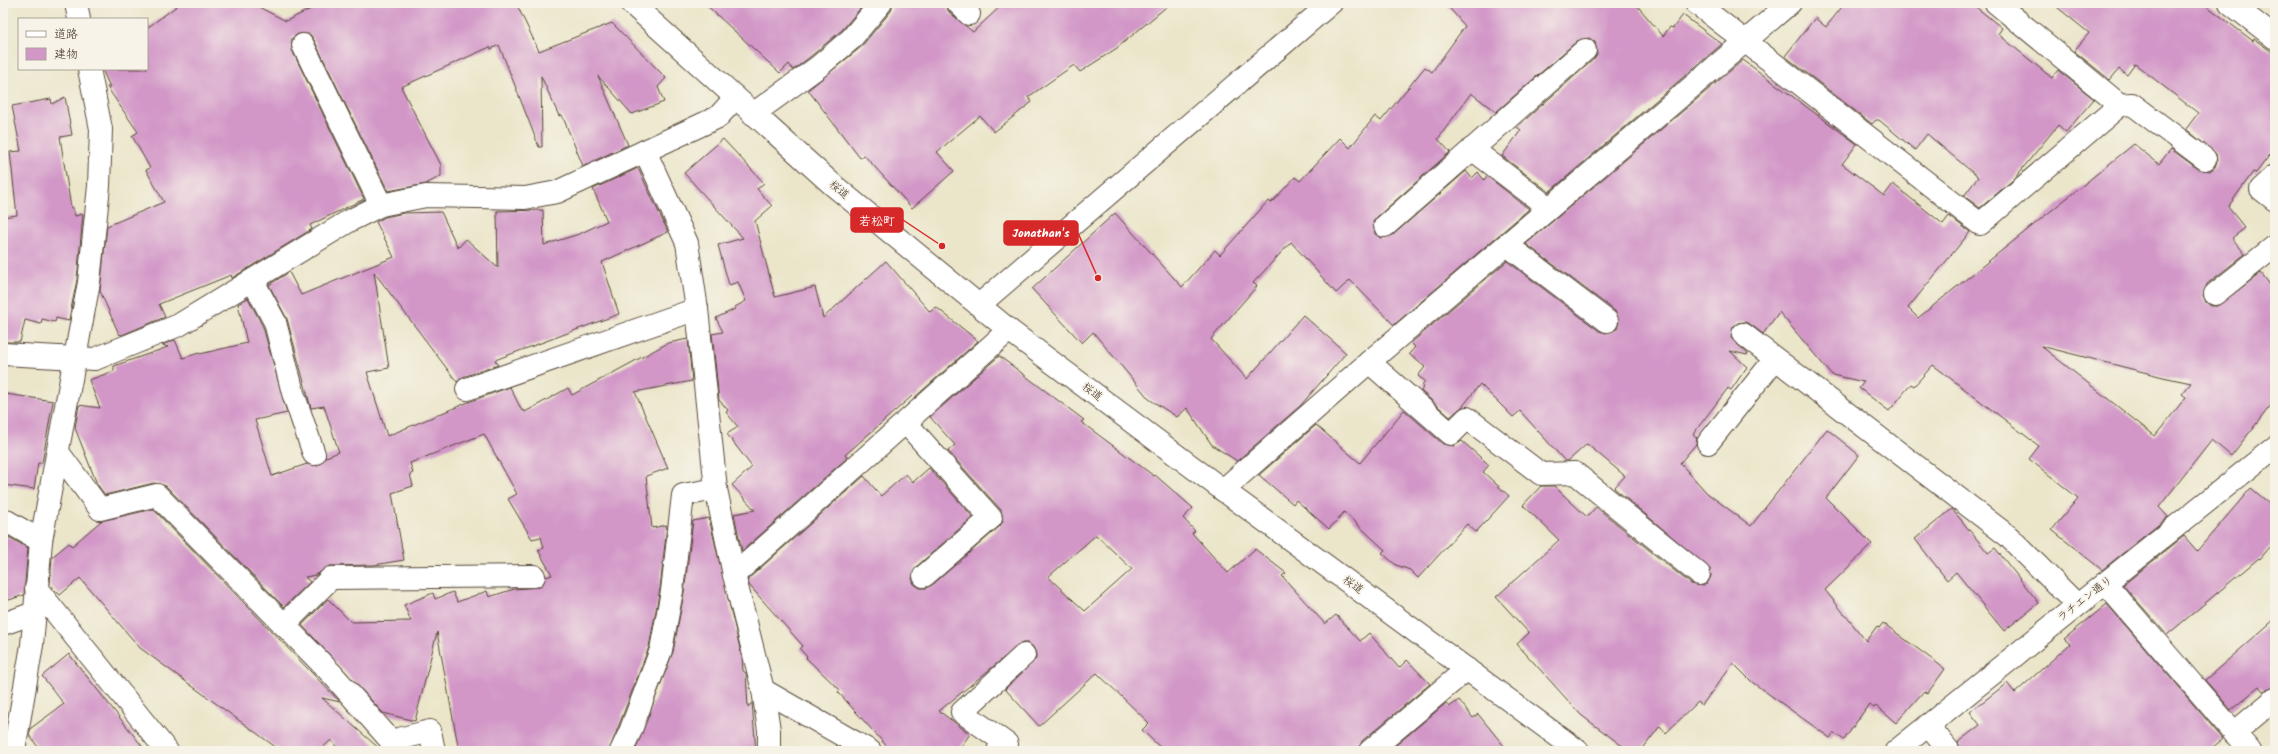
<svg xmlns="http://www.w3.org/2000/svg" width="2278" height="754" font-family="Kalam,'Klee One',sans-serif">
<rect width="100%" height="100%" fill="#f7f3e8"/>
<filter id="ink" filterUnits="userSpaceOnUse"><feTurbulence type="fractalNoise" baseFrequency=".025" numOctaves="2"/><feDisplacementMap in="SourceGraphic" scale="8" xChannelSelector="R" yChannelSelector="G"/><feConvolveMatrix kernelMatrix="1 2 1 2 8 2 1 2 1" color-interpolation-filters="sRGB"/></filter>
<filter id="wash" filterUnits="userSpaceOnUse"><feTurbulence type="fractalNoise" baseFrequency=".012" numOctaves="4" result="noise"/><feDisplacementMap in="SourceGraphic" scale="16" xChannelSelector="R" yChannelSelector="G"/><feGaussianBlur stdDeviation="0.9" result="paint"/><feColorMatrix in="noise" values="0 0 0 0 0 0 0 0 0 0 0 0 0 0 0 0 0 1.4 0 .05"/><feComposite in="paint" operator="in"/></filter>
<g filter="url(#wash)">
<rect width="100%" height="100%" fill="#ebe6ca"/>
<g id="blocks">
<!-- building -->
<g fill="#d296c7" fill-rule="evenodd">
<polygon points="181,3 251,3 286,21 323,3 516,3 539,51 612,23 666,78 658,87 664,102 632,114 598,76 628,145 583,166 562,115 559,116 541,76 542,147 539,147 499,45 491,49 490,47 401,87 441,165 441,176 426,184 388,191 314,40 310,34 298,34 292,38 292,50 364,199 310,225 312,229 232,278 231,275 159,304 165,317 122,335 119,334 100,291 107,226 164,202 146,170 150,168 132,136 138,132 107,87 110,87 102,69 147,69 147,28"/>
<polygon points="704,3 865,3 842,30 810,57 793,70 789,64 780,73"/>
<polygon points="893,3 945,3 949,12 973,32 1004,3 1171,3 1117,48 1080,72 1074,65 1028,97 1032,102 994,132 980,116 937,152 954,171 912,208 864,155 860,158 808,90 861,47 891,11"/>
<polygon points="1445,3 1635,3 1663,36 1670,27 1673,28 1683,15 1722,44 1549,192 1502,156 1521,130 1517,127 1594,59 1597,54 1595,42 1589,38 1577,41 1496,112 1471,93 1438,139 1450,152 1377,217 1373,222 1375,234 1381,238 1393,235 1466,171 1472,178 1478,172 1484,180 1487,176 1529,209 1394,325 1350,280 1336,293 1291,242 1253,283 1257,286 1211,339 1247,379 1303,315 1346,353 1301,405 1237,461 1212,445 1187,408 1177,417 1149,399 1093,332 1082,343 1032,289 1115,213 1182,287 1215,250 1220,255 1268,201 1271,203 1295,177 1300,181 1340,138 1350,148 1375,116 1381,121 1425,67 1432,72 1465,26"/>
<polygon points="1845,3 1971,3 2002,28 1998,34 2052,78 2058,70 2094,99 2066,132 2058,125 2014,179 1980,208 1964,196 1978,177 1927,134 1915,150 1879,120 1876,120 1872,124 1785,56 1815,18 1826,27"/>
<path d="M2052,3H2203L2253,41L2254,39L2275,54V148L2256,173L2253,172L2228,207L2245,228L2232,238L2245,254L2207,284L2203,295L2206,302L2211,306H2217L2261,273L2275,291V400L2231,456L2212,440L2159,507L2168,517L2102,570L2052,530L2078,498L2029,459L2039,446L1933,365L1914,386L1911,384L1889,411L1859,388L1864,382L1832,375L1779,312L1763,334L1750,324L1744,322L1738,323L1733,327L1731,338L1748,354L1747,355L1730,351L1747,367L1731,390L1728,388L1693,434L1697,438L1696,444L1680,463L1707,493L1751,526L1827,429L1859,455L1826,498L1872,544L1825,590L1866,641L1877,626L1879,628L1883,623L1945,669L1927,694L1924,691L1896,723L1876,706L1874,708L1869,704L1844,740L1834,733L1830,738L1752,682L1733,663L1702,705L1698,702L1666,733L1660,726L1641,751H1629L1581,715L1517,644L1529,633L1496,597L1559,540L1523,505L1541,486H1554L1587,517L1596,507L1691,584L1703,586L1708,582L1711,576L1710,569L1614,488L1625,476L1587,444L1568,461H1565L1520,411L1513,417L1480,384L1463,406L1450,417L1421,391L1424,386L1422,385L1425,381L1418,376L1425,367L1409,354L1415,347L1411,343L1507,261L1599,331L1606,333L1617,329L1619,322L1615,311L1526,244L1743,60L1857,144L1842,164L1884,196L1893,184L1943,224L1949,216L1970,232L1908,308L1918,318L2134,144L2159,164L2171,149L2198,169L2210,171L2215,167L2217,161L2216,154L2186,129L2198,113L2135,64L2127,75L2119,69L2110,80L2074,51L2089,33ZM2041,346L2163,377L2191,383L2182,394L2186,397L2155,436Z"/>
<polygon points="65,97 72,135 60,137 71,208 73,208 75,216 83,214 77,280 70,314 69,321 56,318 55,322 42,319 41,324 25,320 20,342 3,342 3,217 17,215 10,152 21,151 12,106 51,99 52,104"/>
<polygon points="723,139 764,183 757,189 772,206 755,221 775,297 815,287 823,318 886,261 930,312 936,307 978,341 914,398 912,396 845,455 847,458 742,551 734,514 755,510 732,485 752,467 727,434 738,427 726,412 728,410 719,400 712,334 723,332 716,318 735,309 735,307 746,301 738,282 729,285 718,245 743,238 684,173"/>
<polygon points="638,168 668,232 602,262 619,314 495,360 498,365 463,377 457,382 374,272 389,368 367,372 387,436 471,401 510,387 522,411 524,410 525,412 568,388 572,395 668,343 688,339 692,381 635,392 668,468 646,476 652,528 667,525 660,589 649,647 609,751 459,751 437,632 415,721 383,713 302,625 328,599 351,622 411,621 404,605 433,593 435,599 453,592 457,602 487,591 489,597 514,589 540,587 546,577 552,575 538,550 544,548 541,537 532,539 508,499 517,494 484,434 410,463 413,473 410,474 413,486 392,493 404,560 374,565 330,566 316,575 305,577 310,582 284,607 166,486 154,483 105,495 97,484 75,428 79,405 100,408 89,380 114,371 114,366 168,347 162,345 175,340 183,358 199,353 200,354 247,343 238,304 248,298 263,327 287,413 255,420 272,476 307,464 318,466 326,457 339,452 324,406 311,408 287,319 269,285 289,272 301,295 394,257 376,222 385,217 404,213 441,212 458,248 466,239 498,268 497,211 543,210 544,245 579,234 607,221 593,189"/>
<path d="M999,356L1084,420L1081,422L1154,476L1155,475L1193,508L1183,518L1195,531L1192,533L1228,573L1255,549L1286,573L1282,576L1325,624L1336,615L1360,641L1369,633L1399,668L1407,660L1430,684L1362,741L1358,751H1164L1142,730L1149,723L1097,673L1039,726L1005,689L1036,659V653L1033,647L1028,643H1022L939,711L970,734L958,751H891L838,692L840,690L806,658L807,657L800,649L803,646L749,585L748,579L864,476L881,496L906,474L913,482L929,468L973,517L916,567L912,578L914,584L920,588H926L932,585L999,527L1003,522L1001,510L948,451L955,445L930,417ZM1096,535L1132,569L1085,611L1048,577Z"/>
<polygon points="6,394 53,401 42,463 38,463 34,489 3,485 3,409"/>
<polygon points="1404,410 1443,444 1454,446 1462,441 1489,465 1483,472 1509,496 1476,532 1467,524 1418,578 1410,570 1396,565 1382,553 1385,550 1344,512 1329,529 1296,500 1293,504 1259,475 1316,425 1360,463"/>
<polygon points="2251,488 2275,508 2275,541 2260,559 2259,558 2167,635 2123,585 2184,536 2197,551"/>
<polygon points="153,509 340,702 322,698 382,751 340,751 331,740 319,751 281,751 140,648 80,578 60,595 50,585 52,557 69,543 72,546 101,521"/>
<polygon points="1952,509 1988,553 1995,548 2039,603 2004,631 1956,572 1947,580 1915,539"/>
<polygon points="709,518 742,657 743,671 746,673 748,707 752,703 756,751 635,751 673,652 684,593 693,521"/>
<polygon points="3,534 28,548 24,595 3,602"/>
<polygon points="2107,604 2223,739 2208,751 1961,751 1958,742 1980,725 1970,712 2007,683 2015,693 2070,644 2064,639"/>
<polygon points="2275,619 2275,687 2264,691 2260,686 2231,710 2205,680"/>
<polygon points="69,654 116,713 146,751 41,751 29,735 31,728 64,704 42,676"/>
<polygon points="1459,700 1473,718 1478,714 1508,751 1389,751 1446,703 1449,707"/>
</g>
</g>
</g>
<g filter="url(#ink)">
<use href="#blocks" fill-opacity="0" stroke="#554638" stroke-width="1"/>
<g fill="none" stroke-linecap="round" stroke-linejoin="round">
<defs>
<g id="minor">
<polyline points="76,3 79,19"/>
<polyline points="631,3 833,185 1009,330 1223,490 1578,751"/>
<polyline points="958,3 969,14"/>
<polyline points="1696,3 1980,224 2120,105 2132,104 2205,159"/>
<polyline points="1996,3 2120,105"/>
<polyline points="2230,3 2275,38"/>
<polyline points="303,45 381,205"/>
<polyline points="753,114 818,67 851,39 881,3"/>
<polyline points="1472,149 1549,208"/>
<polyline points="645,151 687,243 697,309 716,489 734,575 763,690 769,730 769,751"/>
<polyline points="2275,176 2261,189 2275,200"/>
<polyline points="1385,226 1585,50"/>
<polyline points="1507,245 1607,321"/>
<polyline points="253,281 275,322 293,393 314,454"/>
<polyline points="2215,294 2275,246"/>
<polyline points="979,305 1331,3"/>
<polyline points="1743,334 2008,536 2077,605"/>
<polyline points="3,354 95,359 179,325 349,221 381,205 426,196 525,198 557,192 718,117 735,98"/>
<polyline points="1369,362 1451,434 1467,418 1541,474 1575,473 1699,574"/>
<polyline points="467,389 697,309"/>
<polyline points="906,423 991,518 924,576"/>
<polyline points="1708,443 1775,359"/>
<polyline points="58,452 100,509 157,495 333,675 391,741 430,731 434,751"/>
<polyline points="1223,490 1369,362 1790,3"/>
<polyline points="3,519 41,541"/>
<polyline points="734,575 1009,330"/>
<polyline points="2105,583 2250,751"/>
<polyline points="36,588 167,751"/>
<polyline points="3,624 34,613"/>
<polyline points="284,625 331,578 534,576"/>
<polyline points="763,690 870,751"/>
<polyline points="1928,725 1949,751"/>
<polyline points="2234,733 2275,699"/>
<polyline points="14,751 32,645 41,541 89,282 99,186 101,129 89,69"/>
<polyline points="621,751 630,732 661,650 672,591 683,495 716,489"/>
<polyline points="998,751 1007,744 962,712 1024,655"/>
<polyline points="1370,751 1467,669"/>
<polyline points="1896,751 2275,447"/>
</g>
</defs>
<!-- minor casing -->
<use href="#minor" stroke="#554638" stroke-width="24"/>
<!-- minor -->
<use href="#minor" stroke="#fff" stroke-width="22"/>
</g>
</g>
<g text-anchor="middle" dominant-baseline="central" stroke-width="3.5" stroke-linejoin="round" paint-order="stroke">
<!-- street labels -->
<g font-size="11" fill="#3b2a1e" stroke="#f7f3e8">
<text transform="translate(839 190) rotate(40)">桜道</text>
<text transform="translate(1092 392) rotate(37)">桜道</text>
<text transform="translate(1353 585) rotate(36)">桜道</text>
<text transform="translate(2085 599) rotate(-38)">ラチエン通り</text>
</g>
</g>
<!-- callouts -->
<path fill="none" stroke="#d62828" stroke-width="1.5" d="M942 246L903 220M1098 278L1078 233"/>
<g fill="#d62828" stroke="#f7f3e8" stroke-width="1.5">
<circle cx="942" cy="246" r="4"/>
<circle cx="1098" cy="278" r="4"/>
</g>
<g fill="#d62828" stroke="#d62828" stroke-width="1.5">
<rect x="851" y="208" width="52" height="24" rx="4"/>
<rect x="1004" y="221" width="74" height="24" rx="4"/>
</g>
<g font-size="12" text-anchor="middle" font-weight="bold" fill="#fff">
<text x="877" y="225">若松町</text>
<text x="1041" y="237">Jonathan's</text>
</g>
<!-- margin -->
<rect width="2278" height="754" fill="none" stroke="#f7f3e8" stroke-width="16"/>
<!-- legend -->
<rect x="18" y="18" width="130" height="52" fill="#f7f3e8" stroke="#aca397"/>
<rect x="26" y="31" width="20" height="6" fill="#ffffff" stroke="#aca397"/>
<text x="54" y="38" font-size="12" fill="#3b2a1e">道路</text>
<rect x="26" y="48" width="20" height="12" fill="#d296c7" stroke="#aca397"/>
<text x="54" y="58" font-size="12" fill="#3b2a1e">建物</text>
</svg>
